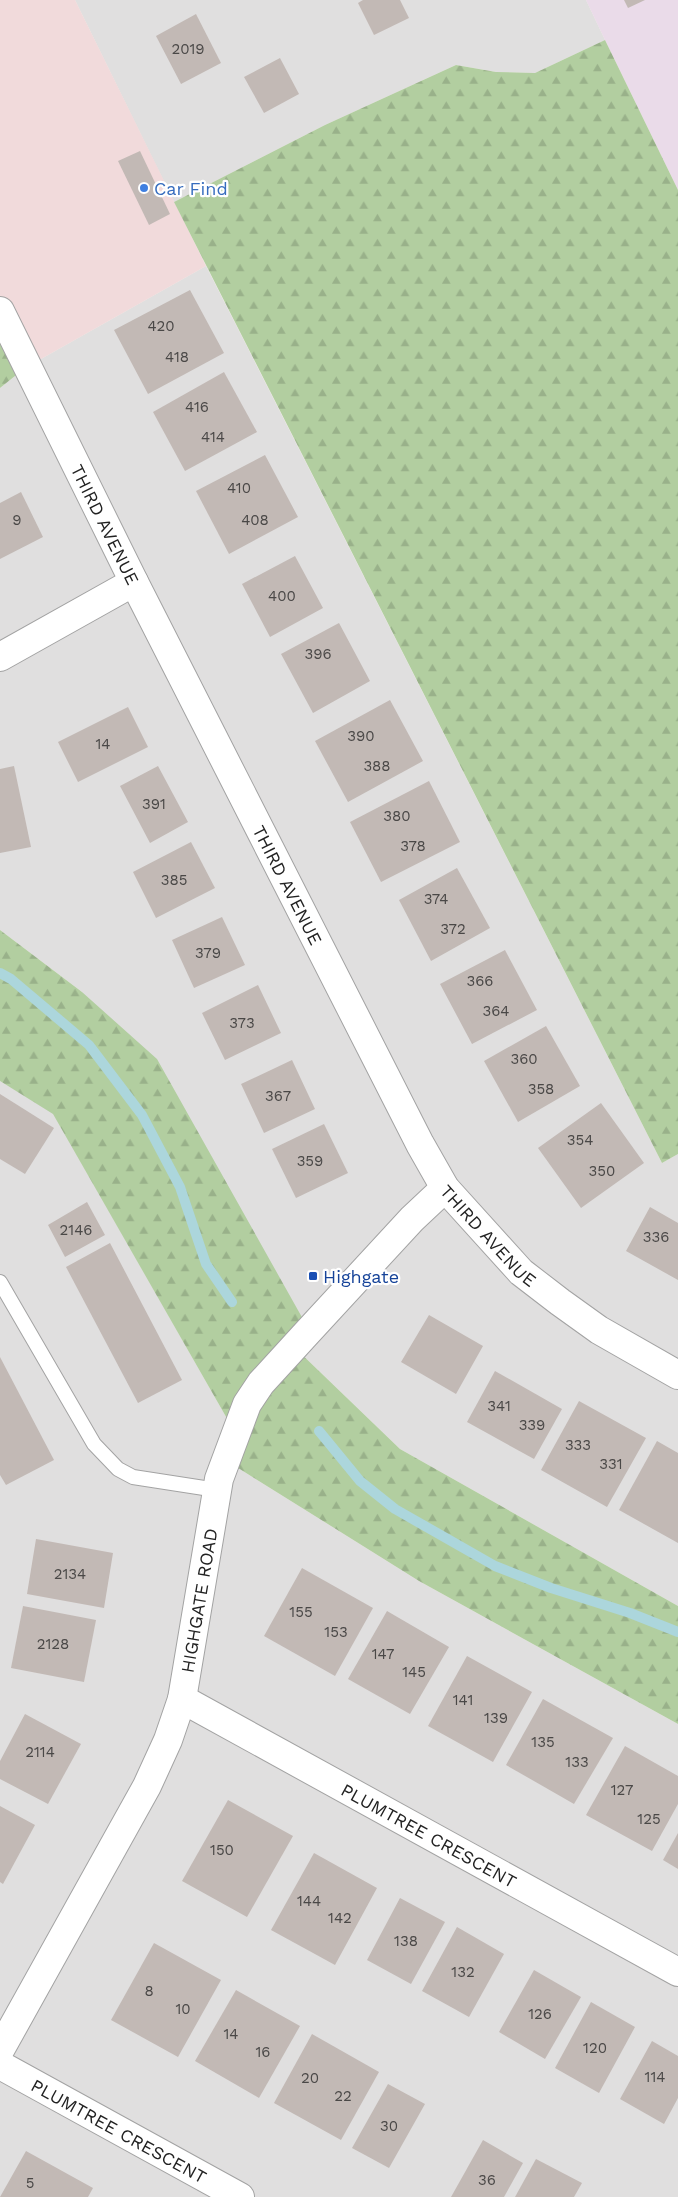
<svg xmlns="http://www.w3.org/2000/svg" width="678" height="2197" font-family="'Work Sans',sans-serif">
<defs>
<pattern id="forest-firs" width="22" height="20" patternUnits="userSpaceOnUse" patternTransform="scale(1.25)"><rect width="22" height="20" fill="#b2cea0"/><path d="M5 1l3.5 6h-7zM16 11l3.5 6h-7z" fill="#99b18a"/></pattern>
</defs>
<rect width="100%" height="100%" fill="#f1eee9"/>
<!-- residential -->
<g fill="#e0dfdf">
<polygon points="75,0 586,0 605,40 535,73 496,72 456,65 325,125 174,202"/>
<polygon points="206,266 662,1163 678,1154 678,1606 400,1449 292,1345 82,992 0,930 0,388 25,368"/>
<polygon points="0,1081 53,1113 233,1429 235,1466 419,1581 678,1724 678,2197 0,2197"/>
</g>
<!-- commercial -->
<polygon fill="#f1dadb" points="0,0 75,0 206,266 25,368 0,317"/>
<!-- industrial -->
<polygon fill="#eadbe9" points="586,0 678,0 678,190 605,40"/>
<!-- forest -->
<g fill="url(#forest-firs)">
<polygon points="605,40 678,190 678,1154 662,1163 174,202 325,125 456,65 496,72 535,73"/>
<polygon points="0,317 25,368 0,388"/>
<polygon points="0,930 82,992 157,1059 308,1328 292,1345 400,1449 678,1606 678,1724 419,1581 235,1466 233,1429 53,1114 0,1081"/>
</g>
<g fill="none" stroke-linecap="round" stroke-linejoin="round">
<!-- stream -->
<g stroke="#acd6dc" stroke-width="10">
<polyline points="0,973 11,979 89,1045 142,1115 180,1187 206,1264 232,1302"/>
<polyline points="319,1431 360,1481 395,1509 495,1566 551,1588 630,1613 678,1632"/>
</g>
</g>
<!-- building -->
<g fill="#c2b9b5">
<polygon points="363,0 400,0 409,18 374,35 358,3"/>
<polygon points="624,0 645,0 628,8"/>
<polygon points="196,14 221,63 181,84 156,36"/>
<polygon points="280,58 299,94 264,113 244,77"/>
<polygon points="140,151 170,214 149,225 118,161"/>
<polygon points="190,290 224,353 148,394 114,330"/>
<polygon points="224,372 257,432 185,471 153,412"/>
<polygon points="265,455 298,517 229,554 196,491"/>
<polygon points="21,492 43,537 0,559 0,503"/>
<polygon points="295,556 323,608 270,637 242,584"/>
<polygon points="339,623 370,681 313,713 281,654"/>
<polygon points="390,700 423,761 348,802 315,741"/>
<polygon points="128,707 148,747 78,782 58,742"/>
<polygon points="14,766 31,847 0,853 0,769"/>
<polygon points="158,766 188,822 150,843 120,786"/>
<polygon points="429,781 460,842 381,882 350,822"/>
<polygon points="191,842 215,888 156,918 133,872"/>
<polygon points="457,868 490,928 431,961 399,900"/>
<polygon points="222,917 245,965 194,988 172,940"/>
<polygon points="505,950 537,1010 472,1044 440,984"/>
<polygon points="258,985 281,1033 225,1060 202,1013"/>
<polygon points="546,1026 580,1086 518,1122 484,1061"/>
<polygon points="292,1060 315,1109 264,1133 241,1084"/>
<polygon points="0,1094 54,1128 25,1174 0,1159"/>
<polygon points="601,1103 644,1163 581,1208 538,1148"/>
<polygon points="324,1124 348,1173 296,1198 272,1149"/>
<polygon points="87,1202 105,1235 65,1257 48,1225"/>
<polygon points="650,1207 678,1223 678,1280 626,1251"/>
<polygon points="110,1243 182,1380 138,1403 66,1267"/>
<polygon points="429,1315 483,1346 456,1394 401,1362"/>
<polygon points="0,1357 54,1460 6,1485 0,1475"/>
<polygon points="495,1371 562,1409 534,1459 467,1422"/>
<polygon points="579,1401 646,1438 607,1507 541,1470"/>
<polygon points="657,1441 678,1453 678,1543 619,1510"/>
<polygon points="36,1539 113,1553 104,1608 27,1594"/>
<polygon points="302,1568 373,1608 335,1676 264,1636"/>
<polygon points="23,1606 96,1620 84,1682 11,1668"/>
<polygon points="387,1611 449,1647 410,1714 348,1679"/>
<polygon points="467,1656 532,1692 493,1762 428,1726"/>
<polygon points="543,1699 613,1738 574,1804 506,1765"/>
<polygon points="25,1714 81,1744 48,1804 0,1779 0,1761"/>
<polygon points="625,1746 678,1776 678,1804 652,1851 586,1815"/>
<polygon points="228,1800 293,1836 247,1917 182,1881"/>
<polygon points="0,1806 35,1825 3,1884 0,1882"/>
<polygon points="678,1833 678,1869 663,1860"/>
<polygon points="314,1853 377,1888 335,1965 271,1930"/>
<polygon points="400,1898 445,1922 411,1984 367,1960"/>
<polygon points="457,1927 504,1954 469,2017 422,1991"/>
<polygon points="154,1943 221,1980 178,2057 111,2020"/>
<polygon points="534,1970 581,1997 545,2059 499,2032"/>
<polygon points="236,1990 300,2026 259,2098 195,2061"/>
<polygon points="591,2002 635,2027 599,2093 555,2068"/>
<polygon points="312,2034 379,2072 341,2140 274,2103"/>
<polygon points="652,2041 678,2056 678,2098 664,2124 620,2099"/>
<polygon points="388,2084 425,2104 389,2168 352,2148"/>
<polygon points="483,2140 523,2163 504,2197 451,2197"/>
<polygon points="26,2151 93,2188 88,2197 0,2197"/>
<polygon points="536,2159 582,2183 574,2197 515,2197"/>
</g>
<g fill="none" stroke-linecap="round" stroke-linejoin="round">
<defs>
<polyline id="service" points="0,1282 94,1444 118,1469 133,1477 217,1490"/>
<g id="minor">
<polyline points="0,657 134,582"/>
<path id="s1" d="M182,1699L678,1972"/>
<path id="s2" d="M0,2050L147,1786L168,1740L182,1699L219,1479L247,1404L261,1383L304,1336L412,1219L445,1188"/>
<path id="s3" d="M0,2065L240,2197"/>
</g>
<g id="tertiary">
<path id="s4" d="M0,311L134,582L420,1144L445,1188L521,1272L560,1302L599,1330L678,1375"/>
</g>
</defs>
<!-- service casing -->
<use href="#service" stroke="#a3a3a3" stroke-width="16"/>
<!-- minor casing -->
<use href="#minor" stroke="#a3a3a3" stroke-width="30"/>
<!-- tertiary casing -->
<use href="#tertiary" stroke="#a3a3a3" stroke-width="30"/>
<!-- service -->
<use href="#service" stroke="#fff" stroke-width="14"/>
<!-- minor -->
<use href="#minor" stroke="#fff" stroke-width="28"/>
<!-- tertiary -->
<use href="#tertiary" stroke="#fff" stroke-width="28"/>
</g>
<!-- markers -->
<circle fill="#3f7fe0" stroke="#fff" stroke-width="2" cx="144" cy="188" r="5"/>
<rect fill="#1a4fb4" stroke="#fff" stroke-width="2" x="308" y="1271" width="10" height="10" rx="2.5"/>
<g text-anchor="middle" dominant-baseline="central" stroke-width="4.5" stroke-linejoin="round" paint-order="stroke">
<!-- number labels -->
<g font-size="15" fill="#4a4847">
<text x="188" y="49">2019</text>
<text x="161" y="326">420</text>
<text x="177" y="357">418</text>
<text x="197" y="407">416</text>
<text x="213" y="437">414</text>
<text x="239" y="488">410</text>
<text x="17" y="520">9</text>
<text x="255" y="520">408</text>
<text x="282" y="596">400</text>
<text x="318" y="654">396</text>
<text x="361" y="736">390</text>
<text x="103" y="744">14</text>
<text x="377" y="766">388</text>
<text x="154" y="804">391</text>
<text x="397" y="816">380</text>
<text x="413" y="846">378</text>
<text x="174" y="880">385</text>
<text x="436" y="899">374</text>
<text x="453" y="929">372</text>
<text x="208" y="953">379</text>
<text x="480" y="981">366</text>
<text x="496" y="1011">364</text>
<text x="242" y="1023">373</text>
<text x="524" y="1059">360</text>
<text x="541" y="1089">358</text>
<text x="278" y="1096">367</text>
<text x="580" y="1140">354</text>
<text x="310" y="1161">359</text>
<text x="602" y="1171">350</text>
<text x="76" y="1230">2146</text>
<text x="656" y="1237">336</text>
<text x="499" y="1406">341</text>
<text x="532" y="1425">339</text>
<text x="578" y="1445">333</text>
<text x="611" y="1464">331</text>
<text x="70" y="1574">2134</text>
<text x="301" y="1612">155</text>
<text x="336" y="1632">153</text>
<text x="53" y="1644">2128</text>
<text x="383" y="1654">147</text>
<text x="414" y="1672">145</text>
<text x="463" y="1700">141</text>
<text x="496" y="1718">139</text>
<text x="543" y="1742">135</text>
<text x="40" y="1752">2114</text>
<text x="577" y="1762">133</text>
<text x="622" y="1790">127</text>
<text x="649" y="1819">125</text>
<text x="222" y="1850">150</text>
<text x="309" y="1901">144</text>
<text x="340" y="1918">142</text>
<text x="406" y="1941">138</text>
<text x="463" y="1972">132</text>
<text x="149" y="1991">8</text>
<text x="183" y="2009">10</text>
<text x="540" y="2014">126</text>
<text x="231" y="2034">14</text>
<text x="595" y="2048">120</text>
<text x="263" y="2052">16</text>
<text x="655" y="2077">114</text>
<text x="310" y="2078">20</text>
<text x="343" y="2096">22</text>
<text x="389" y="2126">30</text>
<text x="487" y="2180">36</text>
<text x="30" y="2183">5</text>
</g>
<!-- shop labels -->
<g font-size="18" fill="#366cbe" stroke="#fff" text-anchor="start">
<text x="154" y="188">Car Find</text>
</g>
<!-- street labels -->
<g font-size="18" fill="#222" stroke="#fff">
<text stroke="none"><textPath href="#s4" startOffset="238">THIRD AVENUE</textPath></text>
<text stroke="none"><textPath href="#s4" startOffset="642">THIRD AVENUE</textPath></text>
<text stroke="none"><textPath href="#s4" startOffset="1048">THIRD AVENUE</textPath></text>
<text stroke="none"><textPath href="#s2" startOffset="496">HIGHGATE ROAD</textPath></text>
<text stroke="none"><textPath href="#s1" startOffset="282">PLUMTREE CRESCENT</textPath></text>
<text stroke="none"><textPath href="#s3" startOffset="136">PLUMTREE CRESCENT</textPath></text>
</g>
<!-- transit labels -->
<g font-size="18" fill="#164399" stroke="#fff" text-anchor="start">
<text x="323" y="1276">Highgate</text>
</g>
</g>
</svg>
